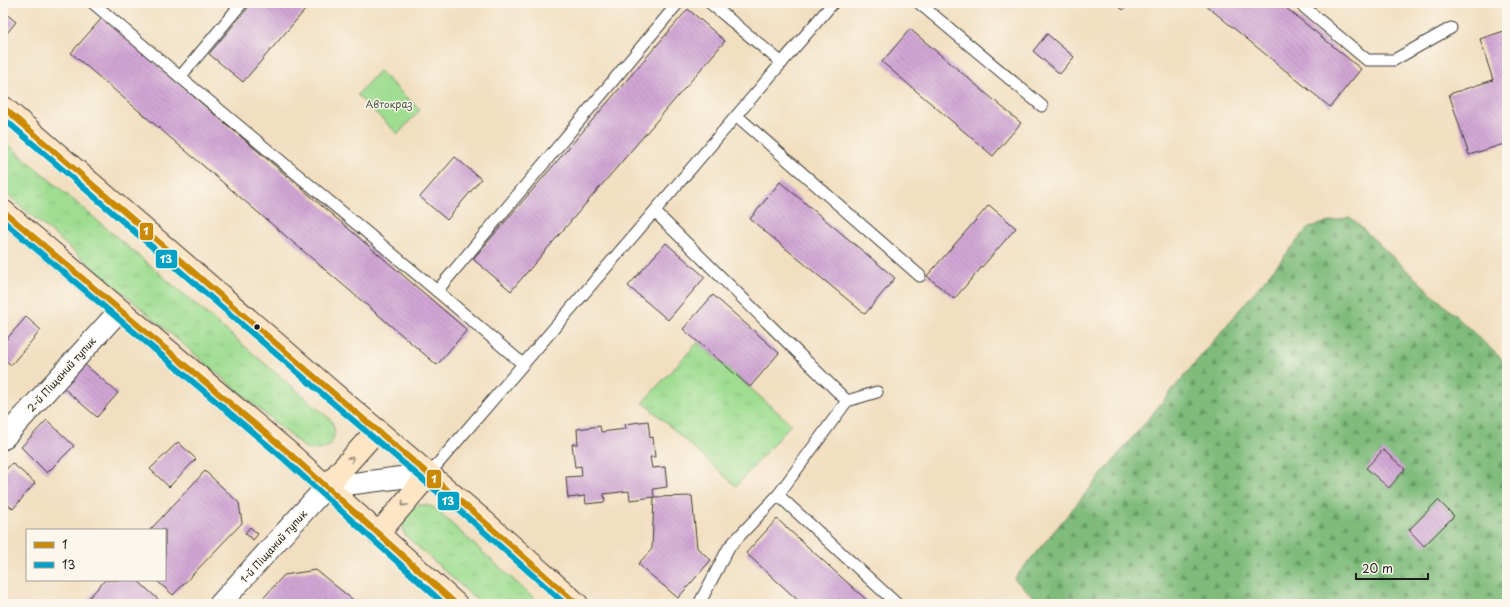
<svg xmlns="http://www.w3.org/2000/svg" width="1510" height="607" font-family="'Playpen Sans',sans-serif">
<defs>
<pattern id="grass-tufts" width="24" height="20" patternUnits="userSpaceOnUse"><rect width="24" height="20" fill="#9fdd91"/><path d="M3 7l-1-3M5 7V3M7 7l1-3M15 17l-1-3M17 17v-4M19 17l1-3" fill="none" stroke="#88bd7c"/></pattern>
<pattern id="forest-firs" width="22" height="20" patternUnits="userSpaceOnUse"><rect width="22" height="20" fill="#7fbc7b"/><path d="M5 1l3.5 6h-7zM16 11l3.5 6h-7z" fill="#679864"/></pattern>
<pattern id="building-back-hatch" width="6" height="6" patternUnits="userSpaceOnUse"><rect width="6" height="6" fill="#d0a5d4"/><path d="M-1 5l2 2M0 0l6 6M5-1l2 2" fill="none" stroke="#b28db5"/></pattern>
</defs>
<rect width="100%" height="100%" fill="#fbf7ec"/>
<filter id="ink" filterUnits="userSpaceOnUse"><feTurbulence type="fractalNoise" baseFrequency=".025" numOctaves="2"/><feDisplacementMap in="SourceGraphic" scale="8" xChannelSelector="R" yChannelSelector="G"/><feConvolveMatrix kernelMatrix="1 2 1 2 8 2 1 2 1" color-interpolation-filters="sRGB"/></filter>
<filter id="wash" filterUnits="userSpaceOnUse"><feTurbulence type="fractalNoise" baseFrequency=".012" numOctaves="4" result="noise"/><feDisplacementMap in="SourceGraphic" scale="16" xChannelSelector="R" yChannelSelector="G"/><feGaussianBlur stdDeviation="0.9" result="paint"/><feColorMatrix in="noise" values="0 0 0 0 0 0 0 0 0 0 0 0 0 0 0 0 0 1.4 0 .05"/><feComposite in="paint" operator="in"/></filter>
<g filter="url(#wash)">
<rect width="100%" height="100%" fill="#f2dfc1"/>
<!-- grass -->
<g fill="url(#grass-tufts)" stroke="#5e7c56">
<path d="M3,140L331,420C342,441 325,457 304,447L3,191Z"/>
<polygon points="698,342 791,424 736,486 643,402"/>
<path d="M419,505H426L433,507L540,604H481L405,535C400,522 405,510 419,505Z"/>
</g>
<!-- forest -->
<polygon fill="url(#forest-firs)" stroke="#4e6c4c" points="1350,217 1507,364 1507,604 1042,604 1014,579 1309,227"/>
<!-- park -->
<polygon fill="#9fdd91" stroke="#5e7c56" points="379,71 420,110 398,134 357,95"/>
<g id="blocks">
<!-- building -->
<g fill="url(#building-back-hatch)">
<polygon points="252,3 311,3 243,82 209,54"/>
<polygon points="1115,3 1129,3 1123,10"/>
<polygon points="1203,3 1280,3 1361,69 1330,107"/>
<polygon points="688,9 725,41 511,291 473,259"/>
<polygon points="3,11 16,22 3,38"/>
<polygon points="102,18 467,330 437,365 71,53"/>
<polygon points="910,29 1021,123 993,156 882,62"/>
<polygon points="1507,30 1507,104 1504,104 1507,113 1507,143 1469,155 1449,94 1493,80 1480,39"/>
<polygon points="1047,34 1074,57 1060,74 1033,51"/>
<polygon points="455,157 481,179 447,220 420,197"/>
<polygon points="780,182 895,278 865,314 750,219"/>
<polygon points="989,205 1016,228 954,299 927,276"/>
<polygon points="666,243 705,277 668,320 628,286"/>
<polygon points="713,295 779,353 750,387 683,329"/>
<polygon points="26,317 41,330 11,365 3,358 3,343"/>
<polygon points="82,362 118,393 97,417 61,386"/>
<polygon points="47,420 74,446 47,473 21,447"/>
<polygon points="648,421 650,438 653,437 655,457 650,457 652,468 665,467 667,487 653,489 654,497 692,496 697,548 711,560 678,598 638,564 652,549 654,497 630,500 629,491 604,494 605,502 586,504 585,496 568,498 566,477 582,476 581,466 575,467 572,444 578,444 577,429 600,426 601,432 626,429 625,424"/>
<polygon points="178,442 196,459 169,487 150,469"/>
<polygon points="1383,450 1405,469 1389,488 1366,468"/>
<polygon points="12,463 35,483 13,509 3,500 3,473"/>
<polygon points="205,471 239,503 242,523 173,595 156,580 165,580 165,530 150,530"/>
<polygon points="1438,500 1454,516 1424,546 1409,530"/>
<polygon points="777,519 871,604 802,604 746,553"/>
<polygon points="250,527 258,534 253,540 245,533"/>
<polygon points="316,570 358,604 258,604 284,575"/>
<polygon points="105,580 137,580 159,600 155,604 92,604 87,600"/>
</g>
</g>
</g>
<g filter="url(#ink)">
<use href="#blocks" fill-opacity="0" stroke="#3c3935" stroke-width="1"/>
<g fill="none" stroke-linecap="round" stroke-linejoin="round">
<defs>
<g id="lane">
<polyline points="93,3 180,77 437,291"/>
<polyline points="710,3 782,63"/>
<polyline points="919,3 1042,106"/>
<polyline points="1299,3 1367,60 1394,60 1451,28"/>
<polyline points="180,77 242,3"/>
<polyline points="737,116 920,276"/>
<polyline points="655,212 847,401 877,392"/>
<polyline points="523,364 437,291 678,3"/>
<polyline points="429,474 833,3"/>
<polyline points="778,495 847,401"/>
<polyline points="699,604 729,547 778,495 897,604"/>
</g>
<g id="street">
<polyline points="3,439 120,310"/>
<polyline points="220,604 326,487 429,474"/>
</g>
<g id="secondary">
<polyline points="3,107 339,398 479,517 577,604"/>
<polyline points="3,211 289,453 456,604"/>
<polyline points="326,487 377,430"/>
<polyline points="378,534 429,474"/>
</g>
</defs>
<!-- lane casing -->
<use href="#lane" stroke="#3c3935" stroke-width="13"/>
<!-- street casing -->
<use href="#street" stroke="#3c3935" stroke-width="23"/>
<!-- secondary casing -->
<use href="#secondary" stroke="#3c3935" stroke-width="24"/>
<!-- lane -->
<use href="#lane" stroke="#fff" stroke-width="11"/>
<!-- street -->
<use href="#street" stroke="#fff" stroke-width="21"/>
<!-- secondary -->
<use href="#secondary" stroke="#fde5c5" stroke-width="22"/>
<defs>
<g id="bus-1">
<polyline points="3,107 339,398 479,517 577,604"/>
<polyline points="3,211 289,453 456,604"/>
</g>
<g id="bus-2">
<polyline points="3,118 334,404 474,523 565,604"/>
<polyline points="3,221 284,459 444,604"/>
</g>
</defs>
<!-- bus-1 casing -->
<use href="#bus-1" stroke="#fbf7ec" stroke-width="9"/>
<!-- bus-2 casing -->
<use href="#bus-2" stroke="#fbf7ec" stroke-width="9"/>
<!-- bus-1 -->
<use href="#bus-1" stroke="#cb8a06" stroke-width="6"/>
<!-- bus-2 -->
<use href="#bus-2" stroke="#01a2c5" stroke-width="6"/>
</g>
<!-- one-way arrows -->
<defs><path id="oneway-chevron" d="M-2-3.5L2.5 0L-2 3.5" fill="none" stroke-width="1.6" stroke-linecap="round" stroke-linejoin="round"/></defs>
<g stroke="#988b79">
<use href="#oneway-chevron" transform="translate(351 459) rotate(-49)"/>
<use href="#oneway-chevron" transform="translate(404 504) rotate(131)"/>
</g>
</g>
<!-- markers -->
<circle fill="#1c1c1c" stroke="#fbf7ec" stroke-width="1.5" cx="257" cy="327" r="3.5"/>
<g text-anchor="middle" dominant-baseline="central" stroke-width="3" stroke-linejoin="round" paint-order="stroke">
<!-- park labels -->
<g font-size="10" fill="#43563f" stroke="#fbf7ec">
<text x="389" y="103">Автокраз</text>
</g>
<!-- street labels -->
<g font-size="10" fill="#1c1c1c" stroke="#fbf7ec">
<text transform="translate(61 374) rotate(-48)">2-й Піщаний тупик</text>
<text transform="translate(273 546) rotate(-48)">1-й Піщаний тупик</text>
</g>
</g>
<g stroke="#fbf7ec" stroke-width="1.5">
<rect x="139" y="222" width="15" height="19" rx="4" fill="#cb8a06"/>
<rect x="155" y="249" width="23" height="20" rx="4" fill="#01a2c5"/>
<rect x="426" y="469" width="16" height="20" rx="4" fill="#cb8a06"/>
<rect x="437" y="491" width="23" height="20" rx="4" fill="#01a2c5"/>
</g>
<g font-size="11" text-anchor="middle" font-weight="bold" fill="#fff">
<text x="146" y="235">1</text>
<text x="166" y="263">13</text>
<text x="434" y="483">1</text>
<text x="448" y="505">13</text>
</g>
<!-- margin -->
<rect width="1510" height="607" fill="none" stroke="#fbf7ec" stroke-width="16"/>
<!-- legend -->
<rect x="26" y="529" width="140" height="52" fill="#fbf7ec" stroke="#a29f99"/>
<rect x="34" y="542" width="20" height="6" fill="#cb8a06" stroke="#a29f99"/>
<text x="62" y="549" font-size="12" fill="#1c1c1c">1</text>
<rect x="34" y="562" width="20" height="6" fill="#01a2c5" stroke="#a29f99"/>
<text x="62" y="569" font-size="12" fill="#1c1c1c">13</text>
<!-- scale -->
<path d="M1356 573v6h72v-6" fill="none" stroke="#1c1c1c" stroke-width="2"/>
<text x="1362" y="573" font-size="12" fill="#1c1c1c" stroke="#fbf7ec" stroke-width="3" paint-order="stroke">20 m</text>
</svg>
